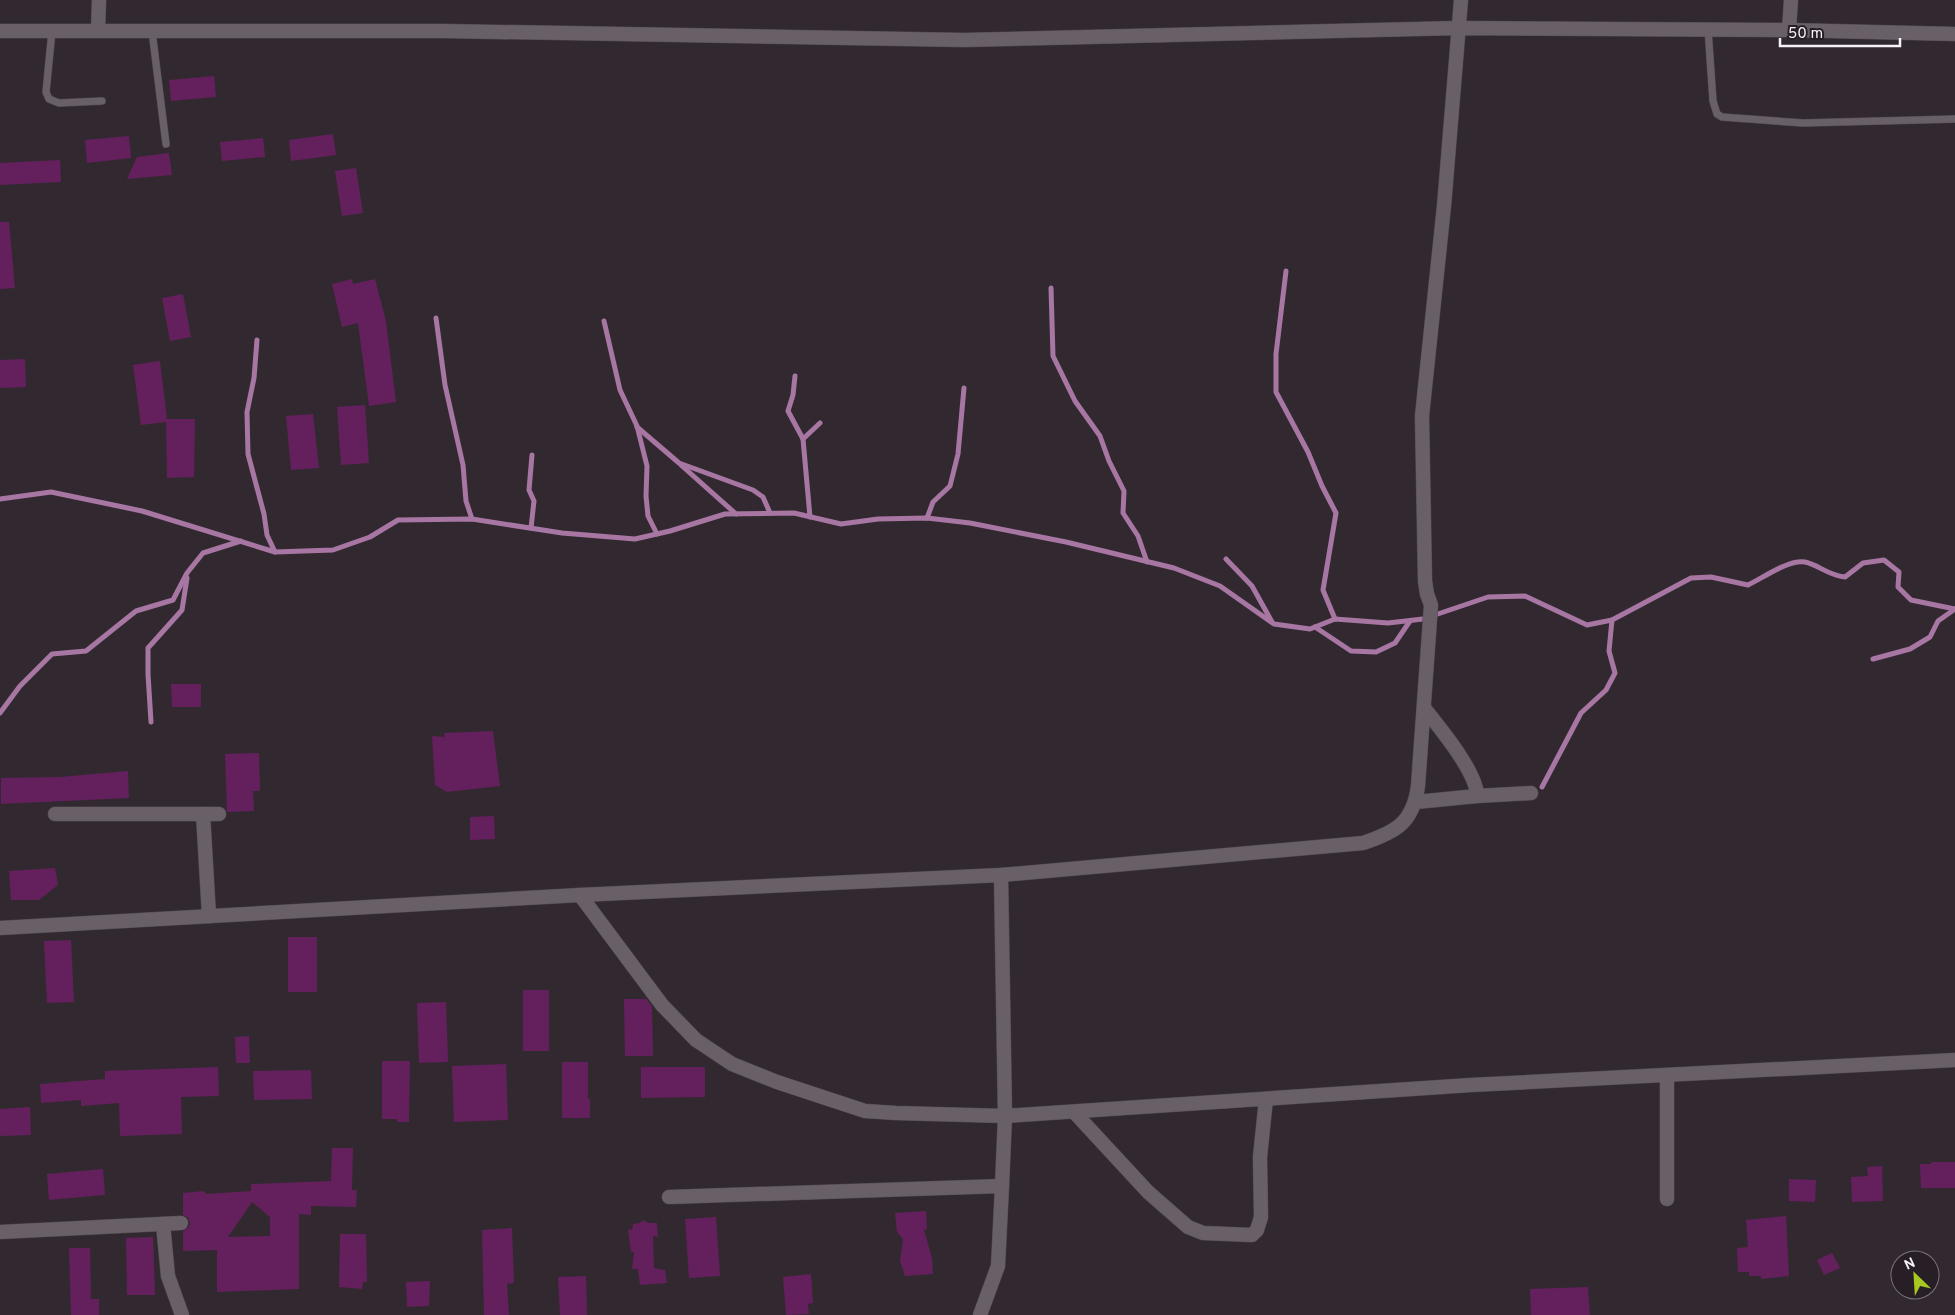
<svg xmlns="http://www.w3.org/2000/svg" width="1955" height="1315" font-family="Overpass,sans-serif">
<rect width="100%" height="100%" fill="#322930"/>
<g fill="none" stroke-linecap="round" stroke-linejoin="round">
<!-- stream -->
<g stroke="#a876a3" stroke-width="5">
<polyline points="1286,271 1276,354 1276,392 1308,452 1322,486 1336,513 1323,590 1335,619"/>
<polyline points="1051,288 1053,356 1075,401 1100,436 1109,461 1124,491 1123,513 1138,536 1147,562"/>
<polyline points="436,318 445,385 463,465 466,501 472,519"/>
<polyline points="604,321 620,390 637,426 647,466 646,496 648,516 657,534"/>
<polyline points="257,340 254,378 247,412 248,454 264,514 267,535 275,552"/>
<polyline points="795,376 793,395 788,411 803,439"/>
<polyline points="637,427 679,463 753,490 763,497 770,513"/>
<polyline points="681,465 736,514"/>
<path d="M0,499L51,492L142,511L275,552L333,550L370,537L398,520L472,519L562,533L635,539L670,531L725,514L794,513L841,524L878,519L927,518L970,523L1066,542L1174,568L1220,586L1274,624L1310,629L1335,619L1388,623L1423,619L1488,597L1525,596L1587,625L1612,620L1691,578L1711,577L1748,585C1763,578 1789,559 1805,562C1819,565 1827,575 1845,577L1863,563L1884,560L1899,572L1898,587L1911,600L1955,609"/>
<polyline points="810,517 803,439 820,423"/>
<polyline points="927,518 933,502 950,486 958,454 964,388"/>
<polyline points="531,528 534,501 529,490 532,455"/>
<polyline points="1226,559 1252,586 1272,622"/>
<polyline points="1315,627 1351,651 1376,652 1395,643 1410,621"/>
<polyline points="1873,659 1910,649 1930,637 1938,621 1955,609"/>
<polyline points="0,713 20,686 52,654 86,651 136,611 173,600 187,573 203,553 241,541"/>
<polyline points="151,722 148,674 148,648 182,610 187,578"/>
<polyline points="1542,787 1581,713 1606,690 1615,673 1609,651 1612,620"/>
</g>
</g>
<!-- building -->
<g fill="#63205d" fill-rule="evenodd">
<polygon points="214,76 216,97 171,101 169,80"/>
<polygon points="333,134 336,155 291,161 289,140"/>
<polygon points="129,136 131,158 87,163 85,140"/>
<polygon points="263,138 265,157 222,161 220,142"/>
<polygon points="169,153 172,175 127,179 137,157"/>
<polygon points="60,160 61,182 0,185 0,163"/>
<polygon points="356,168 363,213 342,216 335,171"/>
<polygon points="0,222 9,222 15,288 0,289"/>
<polygon points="352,279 353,284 375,279 386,321 396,402 369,406 358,323 342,327 332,284"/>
<polygon points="183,294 191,337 170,341 162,298"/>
<polygon points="25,359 26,387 0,388 0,360"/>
<polygon points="160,361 167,419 195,419 194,477 167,478 166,422 141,425 133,365"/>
<polygon points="365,405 369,463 341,465 337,407"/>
<polygon points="313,414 319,468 291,470 286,416"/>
<polygon points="171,684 201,684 201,707 172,707"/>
<polygon points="493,731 500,786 447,792 435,785 432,736 445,737 444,733"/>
<polygon points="259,753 260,791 253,791 254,811 227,812 225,754"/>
<polygon points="128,771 129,798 1,804 1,778 60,777"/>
<polygon points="494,816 495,839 470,840 470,817"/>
<polygon points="55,868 58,885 39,900 11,900 9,871"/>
<rect x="288" y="937" width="29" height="55"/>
<polygon points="71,940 74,1002 47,1003 44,941"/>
<rect x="523" y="990" width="26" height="61"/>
<polygon points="624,999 646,999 652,1006 653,1056 625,1056"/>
<polygon points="446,1002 448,1062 419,1063 417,1003"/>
<polygon points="249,1036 250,1063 236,1063 235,1037"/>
<polygon points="382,1061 410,1061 409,1122 397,1122 397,1119 382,1119"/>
<polygon points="562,1062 588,1062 588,1099 590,1099 590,1118 562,1118"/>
<polygon points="506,1064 508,1120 454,1122 452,1066"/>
<polygon points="218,1067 219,1096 181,1097 182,1134 120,1136 119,1103 81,1106 81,1100 41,1103 40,1084 105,1079 105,1071"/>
<polygon points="641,1067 705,1067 705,1097 641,1098"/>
<polygon points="311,1070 312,1099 254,1100 253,1071"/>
<polygon points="30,1107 31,1135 0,1136 0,1109"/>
<path d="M332,1148H353L352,1190H357L356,1207L311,1206V1215L299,1214V1289L217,1292V1250L183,1251V1231L189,1227L190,1223L188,1218L183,1215V1193L204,1191L206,1194L251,1191V1184L331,1181ZM252,1202L270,1217V1236L228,1237Z"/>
<polygon points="1931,1162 1955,1162 1955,1188 1921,1188 1920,1164 1931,1164"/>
<polygon points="1882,1166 1883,1201 1852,1202 1851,1177 1868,1176 1867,1167"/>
<polygon points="103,1169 105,1195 49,1200 47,1174"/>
<polygon points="1789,1179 1816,1180 1815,1202 1789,1201"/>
<polygon points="926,1211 927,1229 924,1230 932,1258 933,1274 905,1276 900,1261 903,1239 897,1232 895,1213"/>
<polygon points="1786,1216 1789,1276 1761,1279 1761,1276 1749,1276 1749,1272 1738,1272 1737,1248 1748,1247 1746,1220"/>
<polygon points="716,1217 720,1276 689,1278 685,1219"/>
<polygon points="643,1220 648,1223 657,1223 658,1237 653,1236 654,1268 665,1270 667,1283 640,1285 638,1269 632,1269 634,1252 631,1252 628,1229 632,1230 633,1224 640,1223"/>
<polygon points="512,1228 514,1283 507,1284 509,1315 484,1315 482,1230"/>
<polygon points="340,1234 366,1234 367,1282 363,1282 362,1289 339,1287"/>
<polygon points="153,1237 155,1295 127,1295 126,1238"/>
<polygon points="69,1248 90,1248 91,1299 99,1299 99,1315 71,1315"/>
<polygon points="1832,1253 1840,1268 1824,1275 1817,1260"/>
<polygon points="811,1274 813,1303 808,1304 809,1314 786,1315 783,1277"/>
<polygon points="586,1276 587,1315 560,1315 558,1277"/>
<polygon points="430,1281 429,1306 407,1307 406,1282"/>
<polygon points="1588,1287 1590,1315 1531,1315 1530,1289"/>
</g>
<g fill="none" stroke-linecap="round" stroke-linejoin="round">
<defs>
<g id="lane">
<polyline points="1708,29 1713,101 1717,114 1722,117 1803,123 1955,119"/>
<polyline points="52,31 46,92 49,99 59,103 102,101"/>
<polyline points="152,31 166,144"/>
</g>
<g id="street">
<polyline points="98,30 99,0"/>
<polyline points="1789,30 1791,0"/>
<polyline points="0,31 444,31 964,40 1458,28 1789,30 1955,34"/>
<polyline points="1477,796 1531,793"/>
<path d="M1416,802L1477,796C1477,772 1439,727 1424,708"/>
<polyline points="55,814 203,814 209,916"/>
<polyline points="203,814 219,814"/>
<polyline points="580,895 662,1005 696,1040 732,1064 777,1082 865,1111 896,1113 1005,1116 1471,1085 1955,1060"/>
<path d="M0,928L580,895L1001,875L1363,843C1396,832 1413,823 1418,786L1431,605L1427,594L1425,581L1422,416L1444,206L1461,0"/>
<polyline points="1074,1112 1148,1192 1188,1227 1203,1233 1252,1235 1257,1230 1261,1217 1260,1157 1266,1099"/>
<polyline points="669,1197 1002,1186"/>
<polyline points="1667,1199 1667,1075"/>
<polyline points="163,1224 168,1276 182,1315"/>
<polyline points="0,1232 181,1223"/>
<polyline points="980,1315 998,1266 1002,1186 1005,1116 1001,875"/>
</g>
</defs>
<!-- lane casing -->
<use href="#lane" stroke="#4f484e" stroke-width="8"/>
<!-- street casing -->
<use href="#street" stroke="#4f484e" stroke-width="15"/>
<!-- lane -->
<use href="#lane" stroke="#685f67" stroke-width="7"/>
<!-- street -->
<use href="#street" stroke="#685f67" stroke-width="14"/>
</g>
<!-- north arrow -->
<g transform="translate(1915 1275) rotate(335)"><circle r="24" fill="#281f26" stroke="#7b737a"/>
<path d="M0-4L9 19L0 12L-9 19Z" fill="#a6c820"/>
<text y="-8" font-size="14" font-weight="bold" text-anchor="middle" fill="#f8f2f7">N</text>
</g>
<!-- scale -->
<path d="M1780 38v8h120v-8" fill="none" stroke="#f8f2f7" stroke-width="2.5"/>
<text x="1788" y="38" font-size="15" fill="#f8f2f7" stroke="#281f26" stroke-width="4" paint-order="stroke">50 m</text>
</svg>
